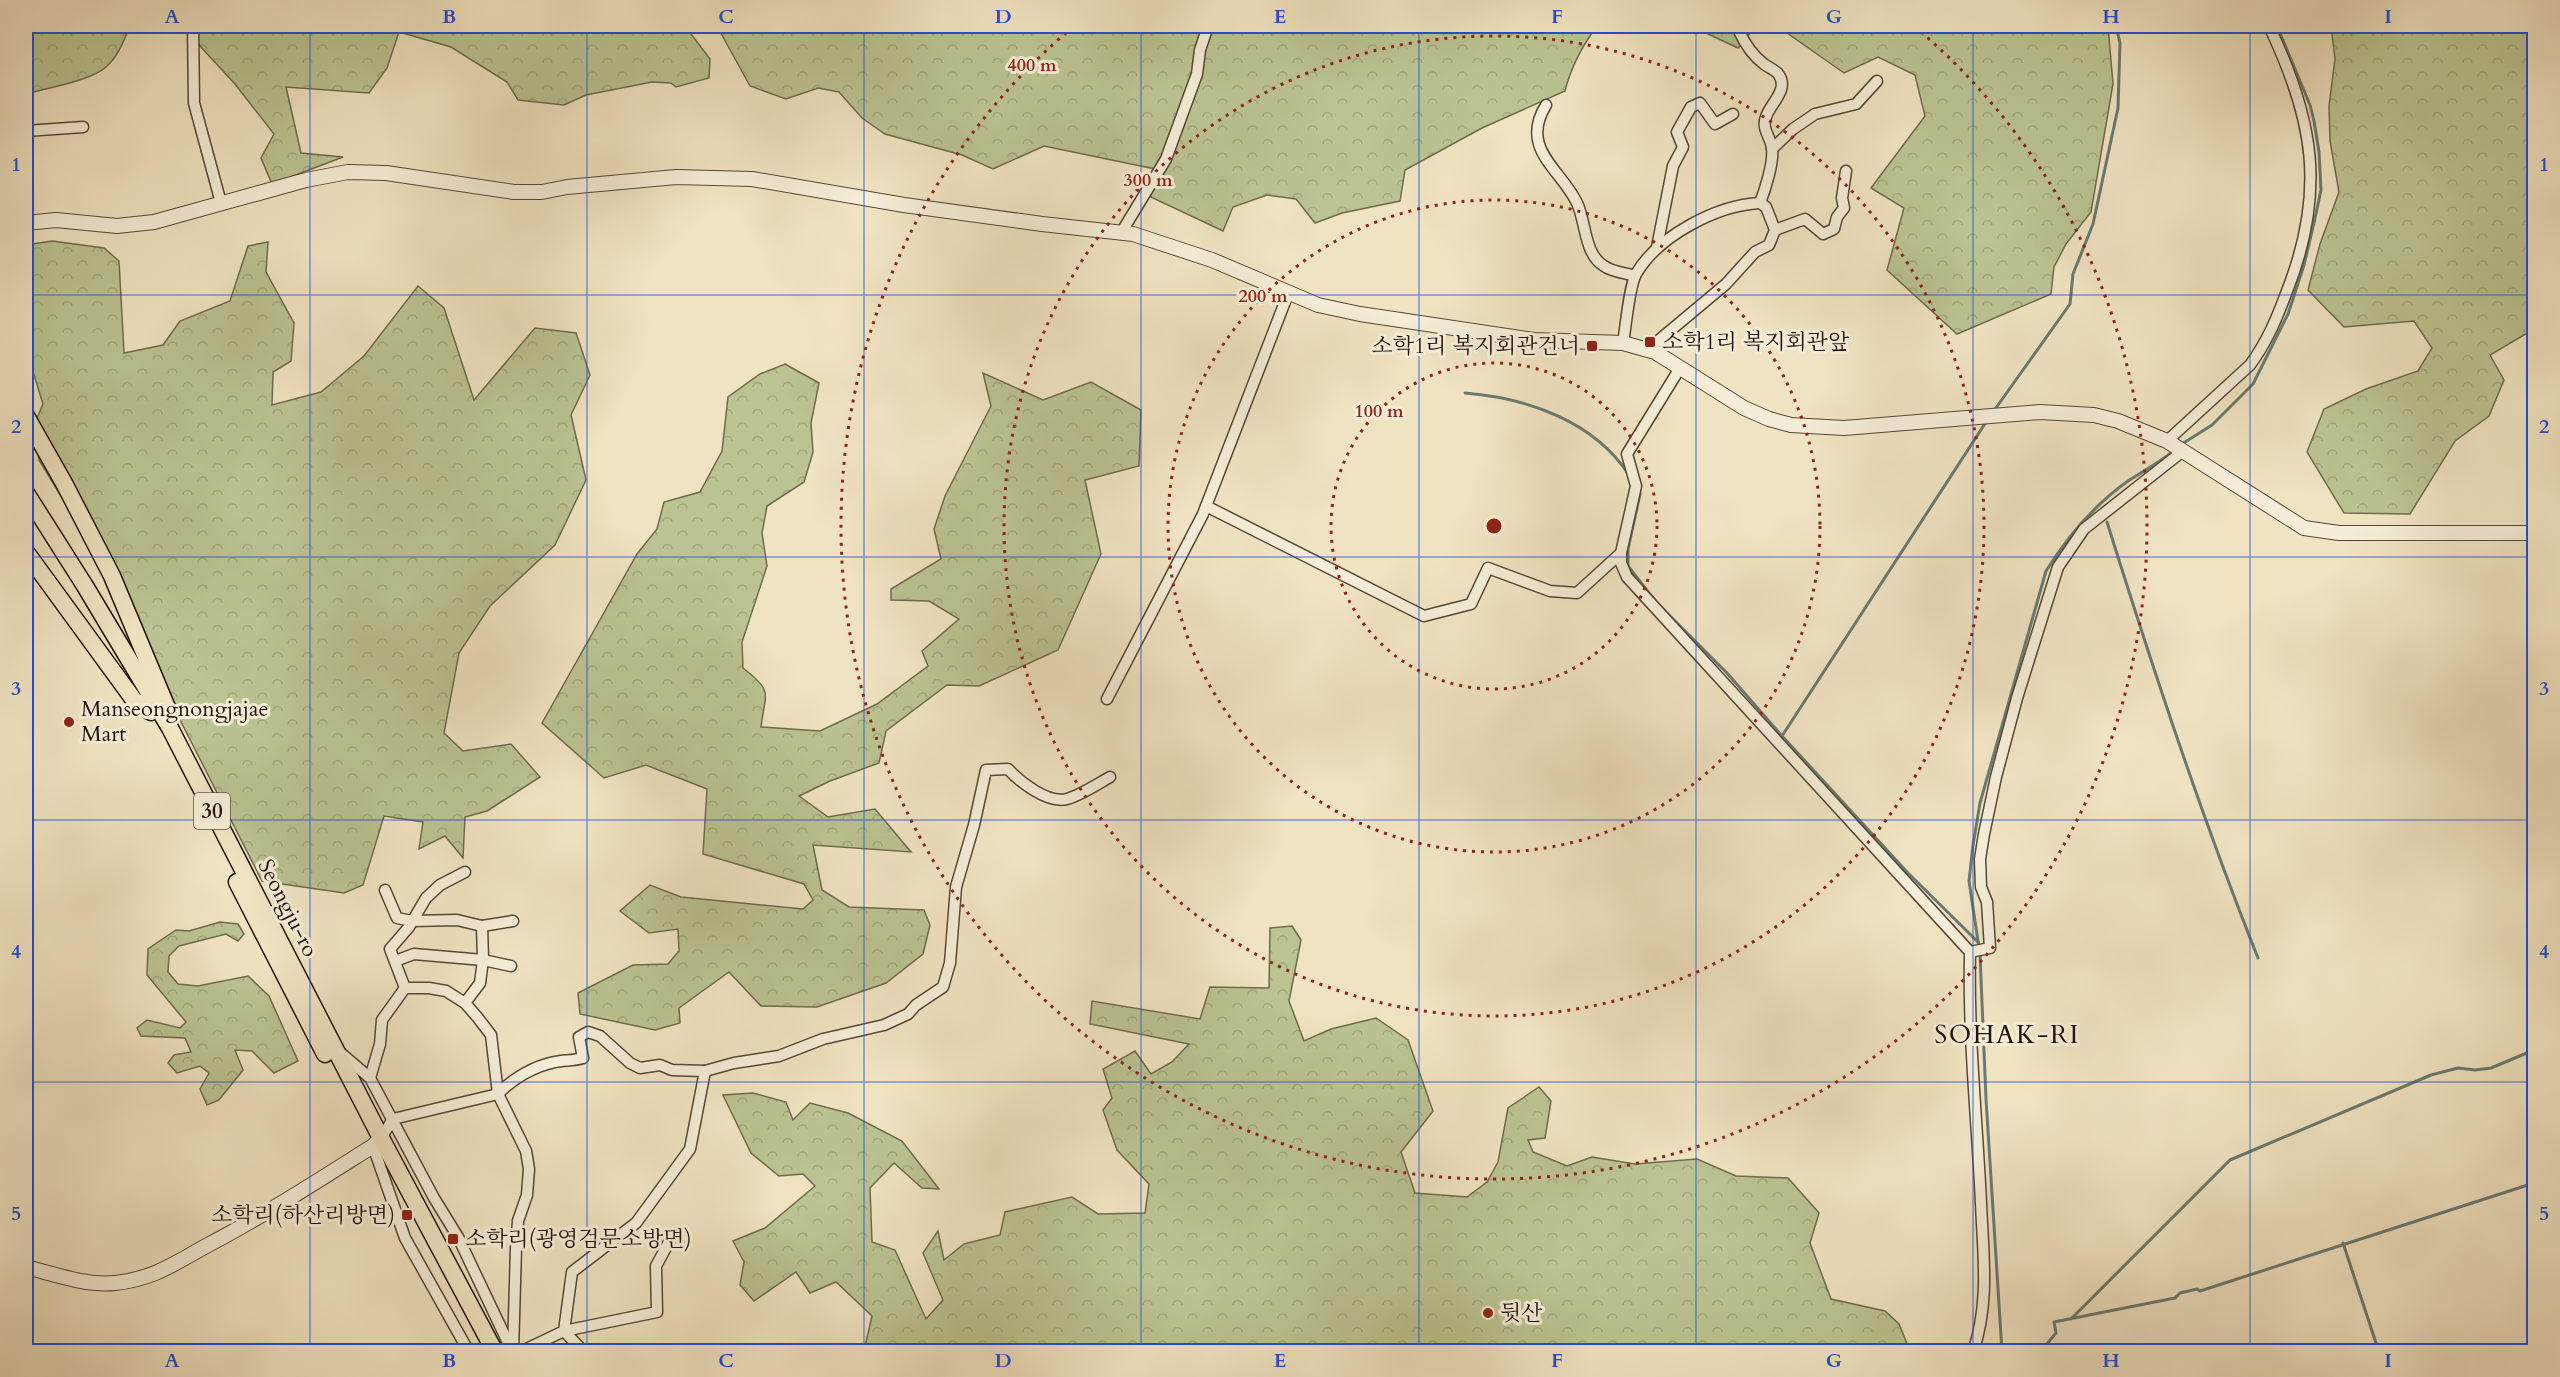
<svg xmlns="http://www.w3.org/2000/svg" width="2560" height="1377" font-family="Cardo,'Noto Serif KR',serif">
<defs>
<pattern id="forest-crowns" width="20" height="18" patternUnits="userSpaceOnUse" patternTransform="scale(1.5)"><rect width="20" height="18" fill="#bbc392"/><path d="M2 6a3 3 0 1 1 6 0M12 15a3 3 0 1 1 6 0" fill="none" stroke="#a0a77d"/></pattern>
</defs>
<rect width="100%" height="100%" fill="#f0e3c1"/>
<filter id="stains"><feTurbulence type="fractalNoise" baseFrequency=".00333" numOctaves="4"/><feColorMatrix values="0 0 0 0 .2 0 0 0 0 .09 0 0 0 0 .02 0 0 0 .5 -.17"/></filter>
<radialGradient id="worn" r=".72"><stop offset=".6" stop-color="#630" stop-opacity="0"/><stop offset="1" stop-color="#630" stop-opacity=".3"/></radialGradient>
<!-- forest -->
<g fill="url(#forest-crowns)" stroke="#6e6b4e" stroke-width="1.5">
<path d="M26,26H130C124,40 118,57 106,67C92,80 49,88 29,93H26Z"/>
<polygon points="166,26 685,26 710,59 709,78 676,87 671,83 652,82 586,95 564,105 518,100 507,82 451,47 399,32 387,68 369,93 286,87 301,153 343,157 272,184 261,158 274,134 235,84 187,32"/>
<path d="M717,26H1597C1582,46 1571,67 1565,91L1482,128L1405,170L1400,201L1342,213L1315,223L1296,199L1267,195L1233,207L1223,231L1136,190L1155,169L1044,146L993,169L962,155L885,134L862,118L839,92L818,88L786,99L750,86Z"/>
<polygon points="1691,26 1756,26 1738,48"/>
<polygon points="1777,26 2108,26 2113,84 2091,212 2066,244 2054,267 2051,294 1957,334 1887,270 1904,208 1871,188 1925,116 1915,75 1878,57 1844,73"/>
<polygon points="2331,26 2534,26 2534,329 2490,355 2504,380 2489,416 2455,441 2410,514 2344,513 2307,452 2324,409 2366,389 2418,371 2432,348 2414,321 2344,327 2308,290 2320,244 2339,192 2330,141 2329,106 2335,59"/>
<polygon points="52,241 104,248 119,261 124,353 163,345 180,321 230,301 248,246 268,242 266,272 294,323 291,361 273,372 272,405 321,392 364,356 418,286 444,308 474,400 535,328 576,333 590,375 571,415 586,480 555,545 490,606 459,653 444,733 463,751 511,744 540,777 487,811 465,817 463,858 445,836 419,849 423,822 384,816 363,885 344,893 262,881 92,547 39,460 34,425 43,404 26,349 26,245"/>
<path d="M785,364L819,383L811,423L813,452L804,482L767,506L762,533L767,566L742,642L743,668C774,692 765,692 761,727L820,731L877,704L928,666L922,651L959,619L929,601L891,600V589L941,559L934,529L945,496L991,406L983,373L1043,400L1091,382L1141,410L1139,466L1085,480L1101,554L1058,650L979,686L947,685L886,731L879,763L830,781L799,796L828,817L875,809L911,852L813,845L822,890L849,907L924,910L930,925L923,954L886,983L817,1007L761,1006L729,972L679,1008L680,1023L655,1030L580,1014L578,993L633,965L668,964L679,951L678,929L649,933L620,911L650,885L681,897L803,909L813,900L804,884L703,854L707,789L646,765L604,778L542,723L637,554L657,529L664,502L700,492L722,451L728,397L760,374Z"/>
<polygon points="220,922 238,924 244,934 238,941 226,934 179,946 169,956 168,972 178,984 198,986 248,976 269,996 298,1061 274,1073 252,1051 235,1050 243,1070 219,1100 207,1105 200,1089 209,1073 200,1066 177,1073 168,1063 174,1055 191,1052 185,1038 141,1036 137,1028 147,1020 180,1028 186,1022 147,975 148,949 176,930 189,931"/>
<polygon points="1292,926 1301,940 1289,1001 1304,1041 1331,1029 1376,1018 1408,1040 1433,1111 1401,1152 1415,1193 1467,1197 1487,1182 1498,1162 1508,1108 1539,1087 1551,1101 1545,1138 1528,1140 1533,1152 1567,1166 1592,1157 1635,1164 1697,1159 1736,1176 1788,1178 1819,1213 1810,1243 1831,1299 1885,1311 1899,1324 1910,1351 864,1351 872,1316 836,1282 810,1293 796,1272 754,1301 740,1285 744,1262 733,1241 765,1228 815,1186 803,1174 779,1176 751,1153 723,1095 753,1093 786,1102 793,1120 810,1103 848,1113 902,1141 939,1189 922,1188 894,1163 870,1188 872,1242 895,1250 926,1319 943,1300 923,1253 938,1231 944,1260 964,1244 1000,1235 1005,1212 1072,1197 1098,1214 1145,1213 1149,1184 1117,1150 1103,1110 1112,1098 1103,1069 1135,1051 1151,1074 1172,1062 1189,1044 1090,1024 1092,1001 1200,1019 1210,987 1269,988 1270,928"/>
</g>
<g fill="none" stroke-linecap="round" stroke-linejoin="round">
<!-- stream -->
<g stroke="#6a7a71" stroke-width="3">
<path d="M1465,393C1527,398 1594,421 1629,475"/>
<polyline points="1993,412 2070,304 2073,274 2093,224 2118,108 2120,43 2116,26"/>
<polyline points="2182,444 2212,425 2253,384 2288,314 2304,265 2314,223 2321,190 2319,152 2314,121 2310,105 2277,26"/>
<polyline points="1639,491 1640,494 1628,549 1628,566 1656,602 1727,673 1781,735"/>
<path d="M2107,522C2153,669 2201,815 2258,958"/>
<polyline points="1978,942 1908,873 1782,736 1986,422"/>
<path d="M1979,948L1969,881L1973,845L1980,803L2046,571C2068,536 2094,505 2128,481C2144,471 2160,462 2175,450"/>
<polyline points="1980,954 1986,1099 2002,1352"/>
<polyline points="2343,1243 2379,1352"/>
<polyline points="2071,1319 2230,1160 2431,1075 2458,1068 2475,1070 2491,1068 2534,1050"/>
<polyline points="2040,1352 2056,1333 2054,1322 2175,1298 2180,1293 2197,1289 2200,1291 2534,1183"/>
</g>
<defs>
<g id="minor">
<polyline points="193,26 194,103 221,203"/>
<path d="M1546,105C1519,149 1561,169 1577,203C1586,222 1584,254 1604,266C1612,272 1626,273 1635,276"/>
<polyline points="26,131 83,127"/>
<polyline points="1772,149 1793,129 1815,114 1856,104 1877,81"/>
<polyline points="1775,230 1805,219 1823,234 1834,229 1837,217 1844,208 1842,198 1846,171"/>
<polyline points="1121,233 1166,159 1197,74 1200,50 1208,26"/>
<polyline points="1657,247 1673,166 1683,147 1677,132 1691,107 1700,103 1715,124 1733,114"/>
<path d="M1623,343C1626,326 1629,287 1636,274C1658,236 1717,205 1760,203"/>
<path d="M1641,347L1653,345L1726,284L1755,252L1769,245L1775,230L1766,207L1760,203C1765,190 1774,162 1772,148C1771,138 1761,128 1766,117C1770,104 1789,90 1779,75C1776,70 1769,68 1764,64C1753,56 1745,44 1739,31"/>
<path d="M1680,368L1627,454L1636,486L1621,553V563L1627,577L1970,952C1968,1036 1977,1119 1981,1203C1983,1254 1990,1302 1973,1352"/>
<path d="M2167,441L2250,365C2267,342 2277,318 2287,291C2326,192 2314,120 2269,26"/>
<polyline points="1206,506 1424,616 1471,604 1488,568 1550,591 1577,593 1621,553"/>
<polyline points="1107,699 1203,514 1288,294"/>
<polyline points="385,890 397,918 412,921 457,920 482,926 513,921"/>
<polyline points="1970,952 1990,948 1987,902 1981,887 1980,859 1984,834 1996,777 2017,698 2058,567 2084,529 2183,451"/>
<polyline points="395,961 414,954 483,960 511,966"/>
<polyline points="405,988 390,949 409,927 426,898 440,885 465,872"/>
<polyline points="465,1003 480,983 483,960 482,926"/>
<polyline points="342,1054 370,1078 434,1198 458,1237 512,1351"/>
<polyline points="370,1078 380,1044 382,1020 405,988 429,988 446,991 465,1003 478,1018 491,1035 498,1094 526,1151 529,1169 527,1195 518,1221 516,1248 513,1352"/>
<path d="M381,1138L393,1119L498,1094C512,1079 534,1066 555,1062C564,1060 573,1061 583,1058L579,1037L588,1032L600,1036L630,1063L640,1068L660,1065L672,1070L705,1071"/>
<polyline points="373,1146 405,1238 469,1352"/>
<path d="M520,1352L564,1331L572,1272L636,1223L690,1149L705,1071L734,1063L779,1056L823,1039L884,1025L908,1014L916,1005L943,987L950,963L956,887L974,825L986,770L1008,769C1020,782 1048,804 1067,799C1081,795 1096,785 1110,777"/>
<polyline points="584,1352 564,1331 657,1312 656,1266 669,1242"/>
</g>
<g id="tertiary">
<polyline points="26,223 56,220 117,226 154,222 306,180 348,172 386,173 514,192 542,192 567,187 676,177 752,179 904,205 1042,224 1133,234 1212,260 1318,305 1360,314 1534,340 1623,343 1655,352 1744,408 1769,419 1791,425 1844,428 2040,412 2094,415 2118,421 2167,441 2304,528 2339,533 2534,533"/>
<path d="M26,1267C54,1274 86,1286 115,1283C154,1279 175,1263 208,1245C265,1215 319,1180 373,1146L381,1138"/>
</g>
<g id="trunk">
<polyline points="26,416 65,485 112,576 168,710"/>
<polyline points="26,493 85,586 170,728 381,1138 495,1352"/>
<polyline points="26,552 134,700 151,712"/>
<polyline points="237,882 325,1054"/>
</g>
</defs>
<!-- minor casing -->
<use href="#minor" stroke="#564738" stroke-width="13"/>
<!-- tertiary casing -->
<use href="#tertiary" stroke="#564738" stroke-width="16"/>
<!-- trunk casing -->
<use href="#trunk" stroke="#22130b" stroke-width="19"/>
<!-- minor -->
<use href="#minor" stroke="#f5edd7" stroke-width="10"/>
<!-- tertiary -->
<use href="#tertiary" stroke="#f5edd7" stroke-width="14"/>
<!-- trunk -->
<use href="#trunk" stroke="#f0e3c1" stroke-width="16"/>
</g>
<!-- grid -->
<path fill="none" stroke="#1d4ed8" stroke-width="1.5" stroke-opacity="0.55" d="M310,26V1352M587,26V1352M864,26V1352M1141,26V1352M1419,26V1352M1696,26V1352M1973,26V1352M2250,26V1352M26,295H2534M26,557H2534M26,820H2534M26,1082H2534"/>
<!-- distance rings -->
<g fill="none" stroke="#8f2418" stroke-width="3" stroke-dasharray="3 6">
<circle cx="1494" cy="526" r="163"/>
<circle cx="1494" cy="526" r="326"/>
<circle cx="1494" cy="526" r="490"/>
<path d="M1914 26A653 653 0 1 1 1074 26"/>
</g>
<!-- markers -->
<g fill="#8f2418" stroke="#f5edd7" stroke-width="2">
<rect x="1644" y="336" width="12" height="12" rx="3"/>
<rect x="1586" y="340" width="12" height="12" rx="3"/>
<circle cx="69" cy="722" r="6"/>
<rect x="401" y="1209" width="12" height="12" rx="3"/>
<rect x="447" y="1233" width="12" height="12" rx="3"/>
<circle cx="1488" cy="1313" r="6"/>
</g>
<g text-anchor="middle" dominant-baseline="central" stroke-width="6" stroke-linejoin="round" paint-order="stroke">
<!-- shield labels -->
<rect fill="#f5edd7" stroke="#615448" stroke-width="1.5" x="194" y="793" width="36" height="36" rx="4.5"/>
<g font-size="21" font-weight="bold" fill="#22130b">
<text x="212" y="811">30</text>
</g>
<!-- poi labels -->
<g font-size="22" fill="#22130b" stroke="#f5edd7" text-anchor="start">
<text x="1662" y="342">소학1리 복지회관앞</text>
<text x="1580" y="346" text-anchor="end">소학1리 복지회관건너</text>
<text x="81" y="709">Manseongnongjajae<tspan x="81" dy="25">Mart</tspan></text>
<text x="395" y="1215" text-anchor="end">소학리(하산리방면)</text>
<text x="465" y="1239">소학리(광영검문소방면)</text>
<text x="1500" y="1313">뒷산</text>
</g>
<!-- street labels -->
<g font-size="22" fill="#22130b" stroke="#f5edd7">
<text transform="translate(288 908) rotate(63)">Seongju-ro</text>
</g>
<!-- quarter labels -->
<g font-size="26" letter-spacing="1.5" fill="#22130b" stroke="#f5edd7">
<text x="2007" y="1034">SOHAK-RI</text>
</g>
</g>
<circle cx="1494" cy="526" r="9" fill="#8f2418" stroke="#f5edd7" stroke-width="3"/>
<g font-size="18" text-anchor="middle" font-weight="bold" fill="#8f2418" stroke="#f5edd7" stroke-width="6" stroke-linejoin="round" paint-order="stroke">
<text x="1032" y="71">400 m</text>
<text x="1148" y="186">300 m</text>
<text x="1263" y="302">200 m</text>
<text x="1379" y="417">100 m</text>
</g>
<!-- margin -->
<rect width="2560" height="1377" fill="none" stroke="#f0e3c1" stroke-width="66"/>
<rect x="33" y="33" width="2494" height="1311" fill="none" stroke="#1d4ed8" stroke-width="2"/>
<g font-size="20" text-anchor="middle" font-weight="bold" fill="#1d4ed8">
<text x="172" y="23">A</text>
<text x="449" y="23">B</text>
<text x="726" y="23">C</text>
<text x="1003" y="23">D</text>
<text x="1280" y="23">E</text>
<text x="1557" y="23">F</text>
<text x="1834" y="23">G</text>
<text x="2111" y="23">H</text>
<text x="2388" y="23">I</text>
<text x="16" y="171">1</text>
<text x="2544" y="171">1</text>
<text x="16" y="433">2</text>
<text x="2544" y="433">2</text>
<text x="16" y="695">3</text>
<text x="2544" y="695">3</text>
<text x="16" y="958">4</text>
<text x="2544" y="958">4</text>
<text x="16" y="1220">5</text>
<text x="2544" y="1220">5</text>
<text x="172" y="1367">A</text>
<text x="449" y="1367">B</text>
<text x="726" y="1367">C</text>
<text x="1003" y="1367">D</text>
<text x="1280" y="1367">E</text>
<text x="1557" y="1367">F</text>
<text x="1834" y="1367">G</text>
<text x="2111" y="1367">H</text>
<text x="2388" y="1367">I</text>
</g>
<rect width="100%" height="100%" filter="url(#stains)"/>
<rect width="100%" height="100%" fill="url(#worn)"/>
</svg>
